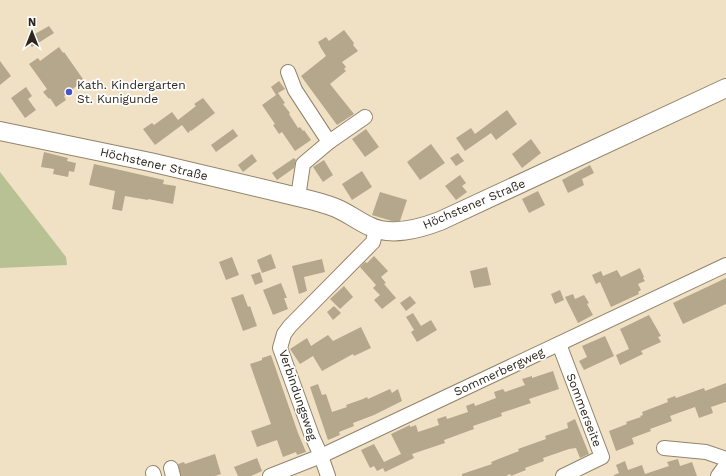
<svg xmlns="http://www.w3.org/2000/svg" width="726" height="476" font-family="'Work Sans',sans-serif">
<rect width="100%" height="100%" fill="#f0e1c5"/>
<!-- green -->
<polygon fill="#b8c194" points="0,172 66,257 67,265 0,268"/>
<!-- building -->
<g fill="#b5a78c">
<polygon points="49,26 54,33 32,47 26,39"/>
<polygon points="344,30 354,43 353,45 358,51 342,62 346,67 344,69 346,71 330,84 354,114 337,125 301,76 326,56 321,48 318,42 326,37 329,41"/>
<polygon points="59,47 63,53 64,52 83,79 78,83 79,84 64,96 66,100 56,107 50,98 49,99 43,92 47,89 29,64 38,58 40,61"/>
<polygon points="0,61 11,76 0,85"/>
<polygon points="279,81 285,89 278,93 285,103 283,104 290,113 289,114 298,128 300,127 303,131 304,130 311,140 295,151 282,132 279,134 273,125 275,124 262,105 276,95 271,87"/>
<polygon points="26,87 32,96 28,99 36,110 25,118 11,98"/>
<polygon points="203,98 215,113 191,131 191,130 188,133 182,125 155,145 143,129 152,123 154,125 172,112 178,120 196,106 194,104"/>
<polygon points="507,110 517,124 496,140 491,133 465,151 456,138 471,128 475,134"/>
<polygon points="233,129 238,136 216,152 211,145"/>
<polygon points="366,129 379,147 365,157 352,139"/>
<polygon points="531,139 541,153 522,168 512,154"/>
<polygon points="431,144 445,163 420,180 407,162"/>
<polygon points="44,152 68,158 67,161 76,163 74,172 69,171 68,177 53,174 54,169 41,167"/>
<polygon points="458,153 464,161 456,166 450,158"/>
<polygon points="252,154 257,161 243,172 238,165"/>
<polygon points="294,158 296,160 294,168 277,180 272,173"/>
<polygon points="324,160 333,175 323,182 313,167"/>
<polygon points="94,164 164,180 163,184 176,186 173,204 148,199 148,200 125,196 122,211 112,209 115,191 89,185"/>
<polygon points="590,165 594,173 582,179 584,185 568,193 562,180"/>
<polygon points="362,171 372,187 352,200 342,184"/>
<polygon points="460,175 466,183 462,186 467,192 456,200 445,186"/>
<polygon points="538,191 545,205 529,213 522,199"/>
<polygon points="380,192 407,200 400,221 392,221 372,215"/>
<polygon points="271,254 276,268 262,273 257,260"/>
<polygon points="374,256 388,271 381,277 386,283 384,284 396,298 382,309 374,300 380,295 373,288 376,285 360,267 365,262 367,263"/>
<polygon points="232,257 239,275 226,280 219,262"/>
<polygon points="322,259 325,272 304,277 307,291 299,294 292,266"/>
<polygon points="487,267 491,285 474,288 470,271"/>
<polygon points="640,268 644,277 643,278 645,281 638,284 641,290 638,292 639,294 611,307 600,282 596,284 592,275 601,271 603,276 617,270 621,277"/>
<polygon points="260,272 263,282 255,285 251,275"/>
<polygon points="726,278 726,304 683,324 673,303"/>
<polygon points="281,283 287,298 284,298 288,309 273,315 263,290"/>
<polygon points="344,286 353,297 340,309 330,299"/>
<polygon points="560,290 564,300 555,304 551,294"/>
<polygon points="243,294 248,307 250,306 257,326 243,331 231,298"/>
<polygon points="573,294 575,299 584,295 589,303 587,304 593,315 578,323 565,297"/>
<polygon points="410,296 416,303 406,311 400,303"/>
<polygon points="334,306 341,313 333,320 327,312"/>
<polygon points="413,313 421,326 431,320 437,330 417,342 411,332 414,330 406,317"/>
<polygon points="649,315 661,336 658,337 661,342 641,351 643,354 620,365 616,355 629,349 620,329"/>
<polygon points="361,327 371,348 354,356 353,354 322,371 313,356 300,364 290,349 307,338 311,346 328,335 333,341"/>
<polygon points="605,336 614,356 584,370 579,361 587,357 582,346"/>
<polygon points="271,355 298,433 306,452 297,455 296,452 283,457 277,440 257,447 251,431 271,424 250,364 262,360 262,358"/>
<polygon points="553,371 559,389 529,399 531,403 501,413 502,416 473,426 474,429 444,440 445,443 412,454 414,458 385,472 383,468 377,471 374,466 370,468 361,450 374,444 384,462 401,454 391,434 410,425 410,427 416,425 418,432 439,425 437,419 446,416 447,419 468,412 466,406 474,403 475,406 496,398 494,392 503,389 505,392 525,385 522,379 532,376 532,378"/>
<polygon points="726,383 726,402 711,407 713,413 699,418 695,407 670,416 672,421 650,429 651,431 632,438 634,444 616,451 609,431 627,424 626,422 641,417 640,416 643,415 642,412 668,402 667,399 675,396 676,398 704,388 705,391"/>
<polygon points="318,384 322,395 326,394 332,412 347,407 346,405 363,399 367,397 368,399 390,389 392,393 398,389 402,401 374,415 353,423 354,426 339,432 340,435 328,440 310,387"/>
<polygon points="575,419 589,454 580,458 576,448 569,449 543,458 544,461 525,468 526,470 511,476 510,474 506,476 462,476 462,474 492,464 491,462 519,451 518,449 546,439 545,436 568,428 567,423"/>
<polygon points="215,454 221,474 215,476 181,476 178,464 184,462 185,464"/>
<polygon points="257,458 262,471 251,476 238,476 234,467"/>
<polygon points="678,459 680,466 692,462 697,476 614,476 614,475 619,473 616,465 625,461 628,470 642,465 645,474 669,466 667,462"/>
</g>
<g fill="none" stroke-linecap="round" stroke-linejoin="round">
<defs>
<g id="minor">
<polyline points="288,72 295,90 329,142"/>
<polyline points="298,197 303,164 329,142 365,117"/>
<polyline points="559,344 602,457 563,476"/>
<polyline points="664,448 706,452 726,459"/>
<polyline points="171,468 173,476"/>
<polyline points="153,473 154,476"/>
<polyline points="270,476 321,456 726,265"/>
<polyline points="328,476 321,456 312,436 280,348 284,334 290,326 373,242 376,229"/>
<polyline points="718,476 726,465"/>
</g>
<path id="major" d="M0,131L150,162L298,197C311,200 324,203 336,208C348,213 358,221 369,226C391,237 419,229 440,221L726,88"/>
</defs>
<!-- minor casing -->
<use href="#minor" stroke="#92846a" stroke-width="16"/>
<!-- major casing -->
<use href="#major" stroke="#92846a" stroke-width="20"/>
<!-- minor -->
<use href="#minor" stroke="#fff" stroke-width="14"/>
<!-- major -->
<use href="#major" stroke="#fff" stroke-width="18"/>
</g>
<!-- markers -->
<circle fill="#4951c6" stroke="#fff" stroke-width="1.5" cx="69" cy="92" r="4"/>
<g text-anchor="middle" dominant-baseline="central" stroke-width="3.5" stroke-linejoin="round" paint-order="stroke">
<!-- poi labels -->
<g font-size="12" fill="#2c261c" stroke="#fff" text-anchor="start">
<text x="77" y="85">Kath. Kindergarten<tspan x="77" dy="14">St. Kunigunde</tspan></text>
</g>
<!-- street labels -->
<g font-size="12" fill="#2c261c" stroke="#fff">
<text transform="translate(154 164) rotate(13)">Höchstener Straße</text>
<text transform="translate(474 204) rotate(-23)">Höchstener Straße</text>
<text transform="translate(499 372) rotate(-25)">Sommerbergweg</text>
<text transform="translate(298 395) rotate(71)">Verbindungsweg</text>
<text transform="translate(584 410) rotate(69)">Sommerseite</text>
</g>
</g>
<!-- north arrow -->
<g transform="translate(32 32)" stroke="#ffffff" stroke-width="3" paint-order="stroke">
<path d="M0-3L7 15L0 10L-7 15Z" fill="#2c261c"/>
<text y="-6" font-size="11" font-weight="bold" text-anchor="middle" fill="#2c261c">N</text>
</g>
</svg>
